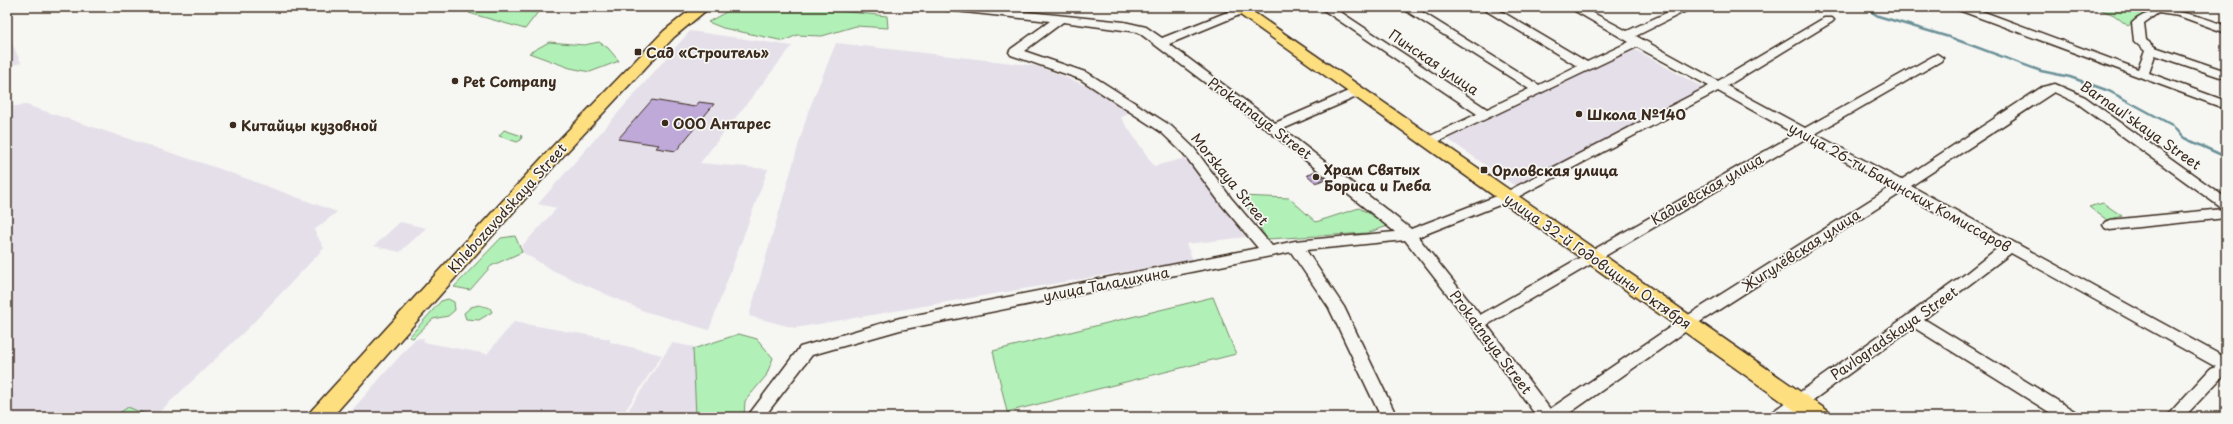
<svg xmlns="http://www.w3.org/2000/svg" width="2233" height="424" font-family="'Playpen Sans',sans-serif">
<rect width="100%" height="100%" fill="#f6f6f2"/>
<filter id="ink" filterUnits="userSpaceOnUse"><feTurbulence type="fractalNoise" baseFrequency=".025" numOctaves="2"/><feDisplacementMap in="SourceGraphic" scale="8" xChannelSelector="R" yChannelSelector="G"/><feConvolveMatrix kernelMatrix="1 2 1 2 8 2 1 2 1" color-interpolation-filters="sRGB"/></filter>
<g filter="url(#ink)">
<!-- built -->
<g fill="#e5dfea">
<polygon points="690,31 792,46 700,163 768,169 709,330 644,311 554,271 522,252 522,246 557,208 538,204"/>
<polygon points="7,32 21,63 7,66"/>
<polygon points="836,43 1038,66 1092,88 1133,110 1121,118 1154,166 1186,158 1246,237 1186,244 1193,260 795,328 749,316 808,112"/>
<polygon points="1634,49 1705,89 1518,188 1448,139"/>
<polygon points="26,105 220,169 337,212 314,230 324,248 248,328 154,417 7,417 7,107"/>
<polygon points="400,222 426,228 400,252 374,246"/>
<polygon points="514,322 610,339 610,342 662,355 621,417 562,417 549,415 548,417 346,417 415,339 424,338 423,342 487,354"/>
<polygon points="672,343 711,350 710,417 624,417"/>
</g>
<!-- green -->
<g fill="#b1f0b7" stroke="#768d6a">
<polygon points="473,7 542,7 525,29 469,13"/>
<polygon points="735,7 822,7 830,10 887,16 888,28 856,26 822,36 797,35 784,41 723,28 708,22"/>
<polygon points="2094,7 2156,7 2140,16 2128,26 2114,15"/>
<polygon points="549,42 584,45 599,42 608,48 619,61 590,72 570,68 529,53"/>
<polygon points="504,130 522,136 521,140 517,142 499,136"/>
<polygon points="1240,196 1289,198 1316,222 1359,208 1391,225 1367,233 1267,239"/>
<polygon points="2103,203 2122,216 2107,220 2089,207"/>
<polygon points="515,236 522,252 491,266 470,290 454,287 501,238"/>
<polygon points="1213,297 1236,354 1007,412 993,351"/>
<polygon points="448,299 454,302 455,310 448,316 433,319 413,338 409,337 441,301"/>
<polygon points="479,305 490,308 492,312 479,320 466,319 464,313 471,307"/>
<polygon points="739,334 757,339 773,358 766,376 745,401 744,417 696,417 693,349"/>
<polygon points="128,407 152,417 114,417"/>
</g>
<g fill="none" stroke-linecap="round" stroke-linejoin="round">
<!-- stream -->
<polyline stroke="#6a9198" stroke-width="2.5" points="1864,7 1878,16 1949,37 2041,71 2070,77 2109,91 2172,125 2182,137 2226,157"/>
</g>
<!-- building -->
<g fill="#bea9d8" stroke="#3b2a1e">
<polygon points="652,100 695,107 699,102 714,104 676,151 656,148 659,145 618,139"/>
<polygon points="1315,171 1325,179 1316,183 1307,175"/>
</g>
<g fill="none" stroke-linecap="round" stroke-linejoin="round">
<defs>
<g id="minor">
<path d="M940,7H980L1124,22L1146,27L1162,38L1240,7H1256L1254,9L1169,44L1275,123L1353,89H1361L1363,92L1361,95L1283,129L1411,229L1502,194L1709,86L1637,47L1429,146L1422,142L1424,139L1477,114L1319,7H1333L1487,109L1529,89L1400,7H1414L1539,85L1577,66L1480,7H1494L1587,62L1629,42L1568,7H1582L1627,31L1679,7H1694L1636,36L1718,81L1824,18H1832L1834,20L1832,22L1727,86L1805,128L1937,54L1943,58L1941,61L1815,134L1901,180L2042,87L2055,84L2085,97L2226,198V218L2110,230L2105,228L2103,225L2105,222L2110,220L2223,209L2077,103L2054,92L1911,186L2226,358V376L2222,377L2184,417H2166L2210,369L2216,367L2011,253L1924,319L2076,412L2078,417H2057L1913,327L1790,417H1770L1772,412L1964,275L1999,247L1901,193L1692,327L1564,417H1537L1473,327L1405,240L1306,250L1344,307L1397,417H1381L1329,308L1291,252L900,330L812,355L764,417H747L800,347L900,318L1258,248L1221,204L1184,154L1161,132L1080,79L1011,55L1009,52L1011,49L1050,21L946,10ZM1063,22L1138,32L1269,131L1395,232L1295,241L1272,246L1231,198L1194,148L1171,126L1088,73L1024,51ZM1718,91L1795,134L1480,315L1418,237L1512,200ZM1805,139L1891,187L1682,319L1550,409L1487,325Z"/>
<path d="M1954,7H1971L2138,69L2145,51L2134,41L2132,23C2155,0 2198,15 2226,26V33L2179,16L2158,13L2144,23L2146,40L2155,47L2226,71V79L2155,55L2149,73L2226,101V109L1956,9Z"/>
</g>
<g id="major">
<polygon points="694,7 710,7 674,37 563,156 332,417 308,417 311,411 551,148 664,31"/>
<polygon points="1229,7 1246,7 1828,411 1831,417 1804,417"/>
</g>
</defs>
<!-- minor casing -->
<use href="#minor" stroke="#3b2a1e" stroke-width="3"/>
<!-- major casing -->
<use href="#major" stroke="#3b2a1e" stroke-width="3"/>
<!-- minor -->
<use href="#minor" fill="#f6f6f2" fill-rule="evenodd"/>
<!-- major -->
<use href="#major" fill="#fedf80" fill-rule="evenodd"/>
</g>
</g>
<!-- markers -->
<g fill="#3b2a1e" stroke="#f6f6f2" stroke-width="1.5">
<rect x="634" y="48" width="8" height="8" rx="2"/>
<circle cx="455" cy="81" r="4"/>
<circle cx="1579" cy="114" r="4"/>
<circle cx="665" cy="123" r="4"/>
<circle cx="233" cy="125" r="4"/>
<rect x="1480" y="166" width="8" height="8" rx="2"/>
<circle cx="1316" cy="177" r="4"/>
</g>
<g text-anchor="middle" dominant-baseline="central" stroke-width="3.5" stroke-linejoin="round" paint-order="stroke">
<!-- poi labels -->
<g font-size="14" font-weight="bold" fill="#3b2a1e" stroke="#f6f6f2" text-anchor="start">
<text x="646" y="52">Сад «Строитель»</text>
<text x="463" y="81">Pet Company</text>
<text x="1587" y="114">Школа №140</text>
<text x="673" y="123">ООО Антарес</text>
<text x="241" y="125">Китайцы кузовной</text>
<text x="1324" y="169">Храм Святых<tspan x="1324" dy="16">Бориса и Глеба</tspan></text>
<text x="1492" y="170">Орловская улица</text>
</g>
<!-- street labels -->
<g font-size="14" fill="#3b2a1e" stroke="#f6f6f2">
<text transform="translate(1434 62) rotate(34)">Пинская улица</text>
<text transform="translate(1260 118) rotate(37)">Prokatnaya Street</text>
<text transform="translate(2141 125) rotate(35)">Barnaul'skaya Street</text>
<text transform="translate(1230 179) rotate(51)">Morskaya Street</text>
<text transform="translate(1900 187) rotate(29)">улица 26-ти Бакинских Комиссаров</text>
<text transform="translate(1707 189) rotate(-30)">Кадиевская улица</text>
<text transform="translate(507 208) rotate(-48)">Khlebozavodskaya Street</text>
<text transform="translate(1801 250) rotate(-33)">Жигулёвская улица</text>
<text transform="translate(1598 261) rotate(35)">улица 32-й Годовщины Октября</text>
<text transform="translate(1106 284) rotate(-11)">улица Талалихина</text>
<text transform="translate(1894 333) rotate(-35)">Pavlogradskaya Street</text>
<text transform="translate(1491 342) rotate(53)">Prokatnaya Street</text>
</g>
</g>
<!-- margin -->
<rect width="2233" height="424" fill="none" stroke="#f6f6f2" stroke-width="24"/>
<rect x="12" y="12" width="2209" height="400" fill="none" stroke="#3b2a1e" stroke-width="1.5" filter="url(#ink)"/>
</svg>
